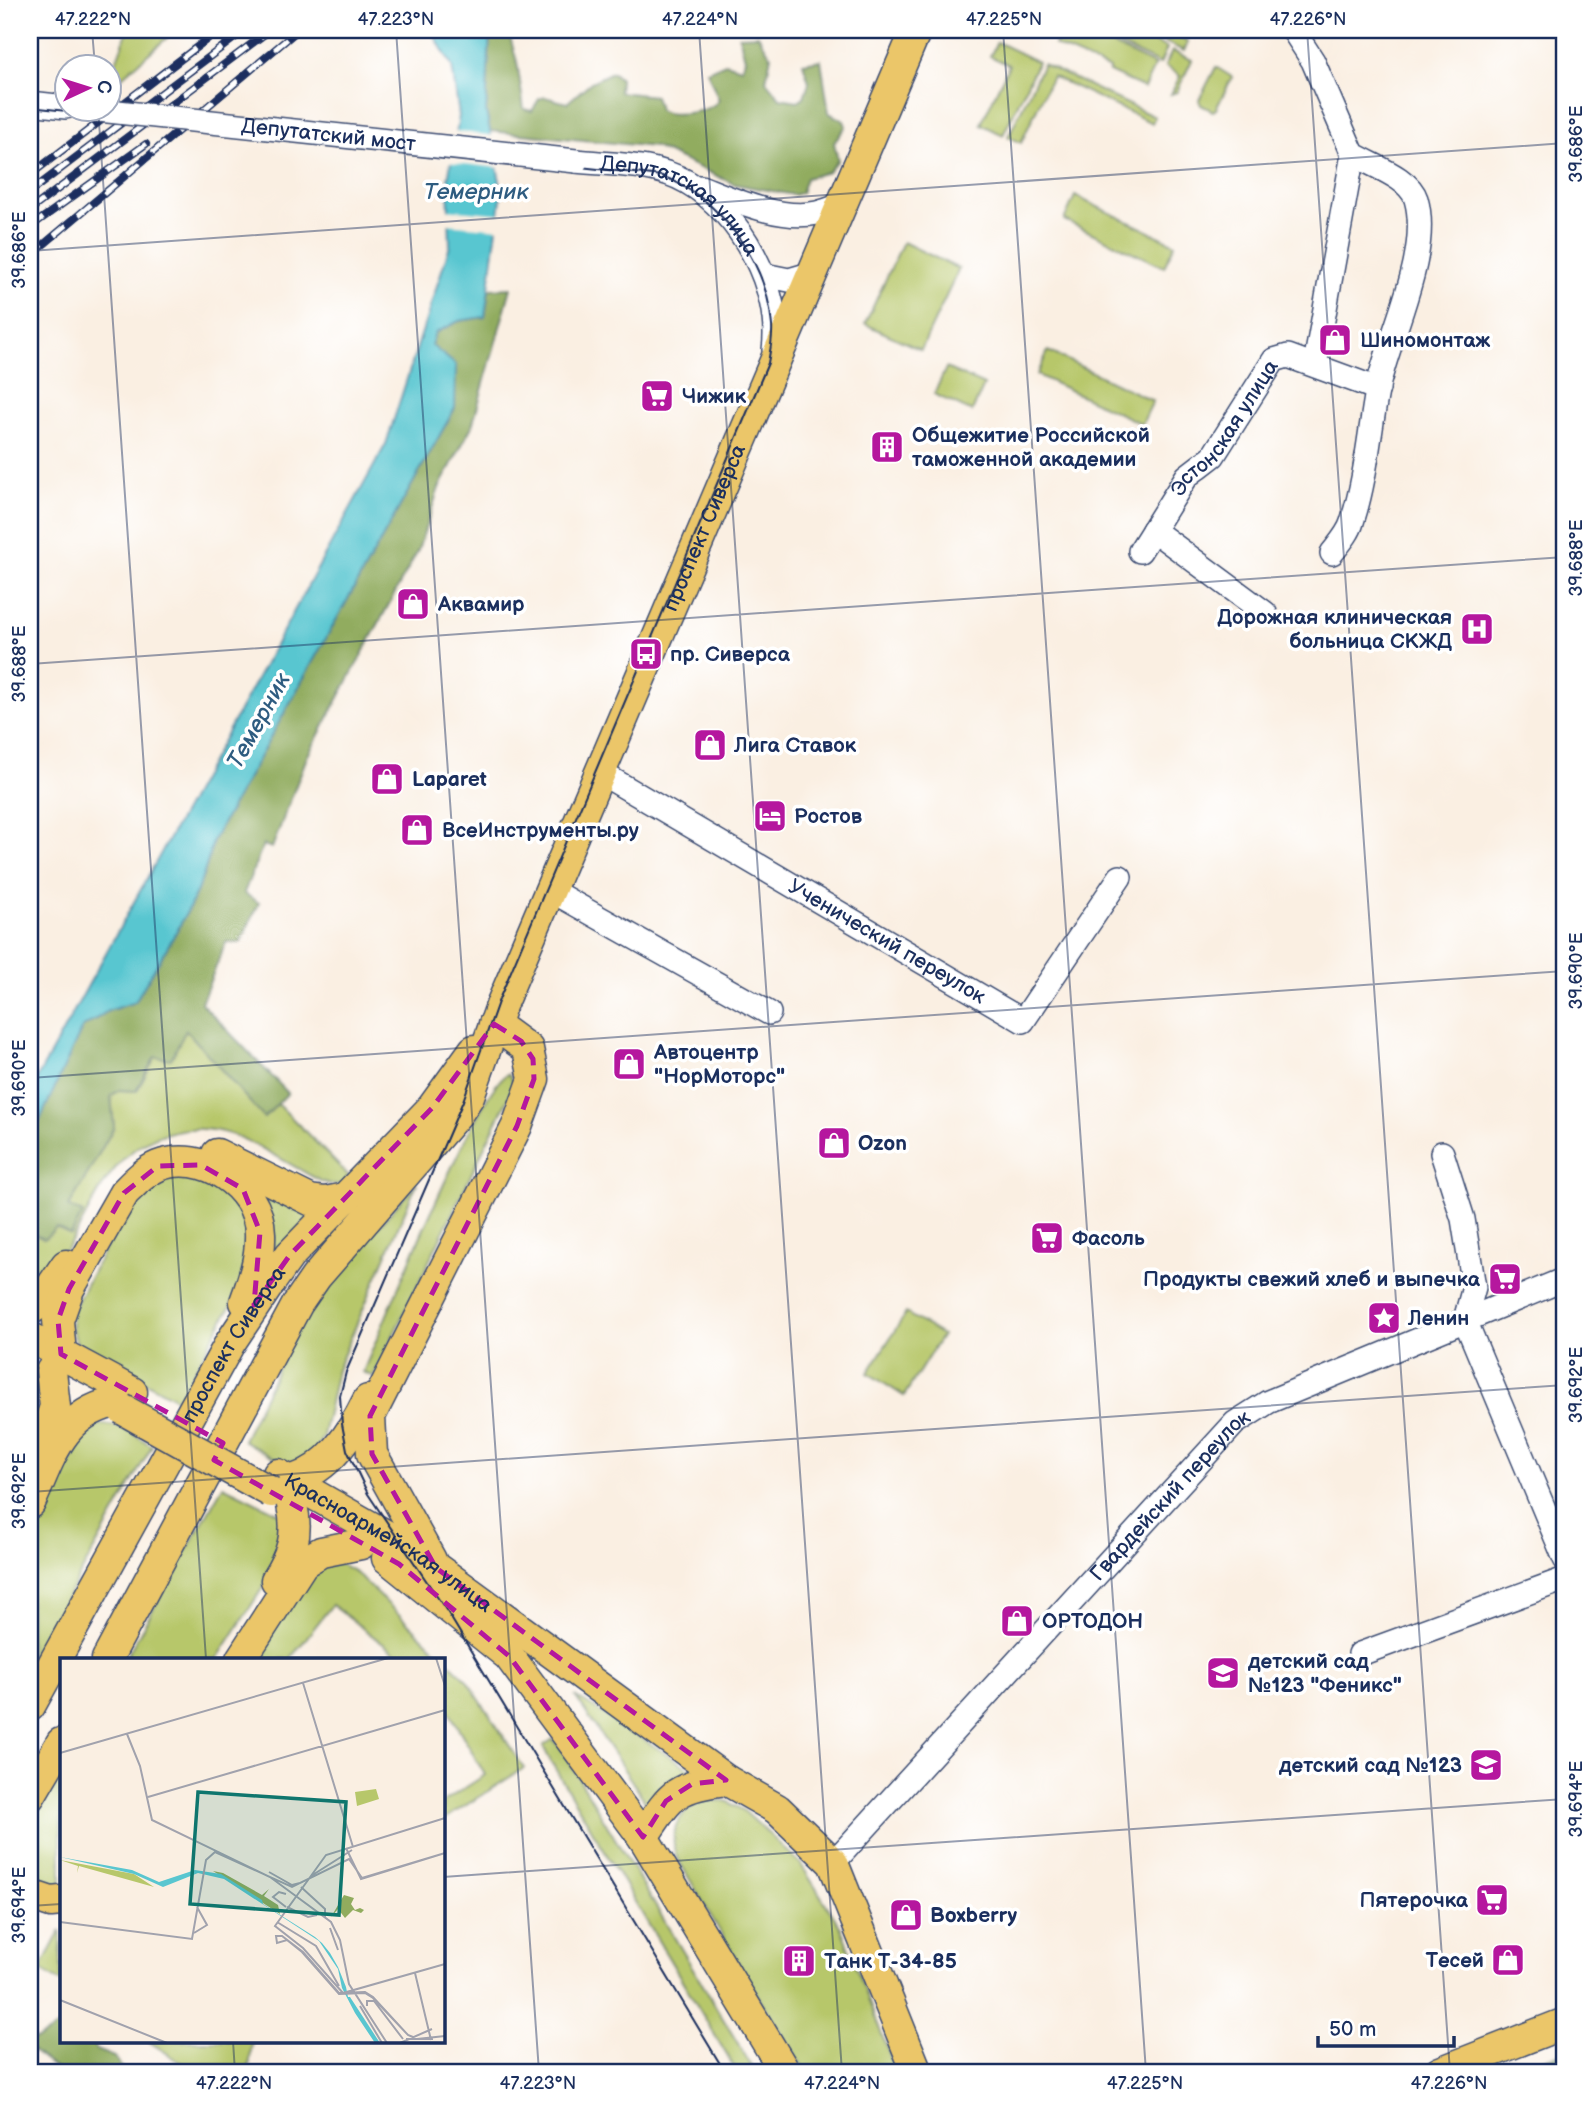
<svg xmlns="http://www.w3.org/2000/svg" width="1595" height="2102" font-family="'Balsamiq Sans',sans-serif">
<rect width="100%" height="100%" fill="#fff"/>
<filter id="ink" filterUnits="userSpaceOnUse"><feTurbulence type="fractalNoise" baseFrequency=".0143" numOctaves="2"/><feDisplacementMap in="SourceGraphic" scale="14" xChannelSelector="R" yChannelSelector="G"/><feConvolveMatrix kernelMatrix="1 2 1 2 8 2 1 2 1" color-interpolation-filters="sRGB"/></filter>
<filter id="wash" filterUnits="userSpaceOnUse"><feTurbulence type="fractalNoise" baseFrequency=".00686" numOctaves="4" result="noise"/><feDisplacementMap in="SourceGraphic" scale="28" xChannelSelector="R" yChannelSelector="G"/><feGaussianBlur stdDeviation="1.57" result="paint"/><feColorMatrix in="noise" values="0 0 0 0 0 0 0 0 0 0 0 0 0 0 0 0 0 1.4 0 .05"/><feComposite in="paint" operator="in"/></filter>
<g filter="url(#wash)">
<rect width="100%" height="100%" fill="#faefe2"/>
<!-- green -->
<g fill="#b7c76a" stroke="#697b64" stroke-width="2">
<polygon points="128,30 176,30 116,82 110,78"/>
<polygon points="1061,30 1081,30 1155,65 1144,88 1109,72 1110,69 1054,45"/>
<polygon points="1087,30 1119,30 1113,42"/>
<polygon points="1127,30 1167,48 1160,64 1119,45"/>
<polygon points="1139,30 1163,30 1188,42 1184,51"/>
<polygon points="997,42 1038,62 1003,135 981,124 1009,65 990,56"/>
<polygon points="1172,51 1192,60 1177,92 1171,94 1180,76 1165,66"/>
<polygon points="1043,64 1155,117 1152,123 1052,76 1021,143 1008,137"/>
<polygon points="1216,67 1232,77 1216,109 1213,111 1201,105 1199,100"/>
<polygon points="1075,196 1175,244 1164,267 1064,220"/>
<polygon points="903,242 959,269 921,350 865,324"/>
<polygon points="1048,351 1153,401 1142,424 1037,375"/>
<polygon points="946,368 984,385 972,412 934,394"/>
<path d="M187,1030L264,1117L278,1104L351,1178L343,1185C326,1186 314,1178 299,1169C261,1148 227,1123 181,1130C91,1144 94,1243 30,1289V1232L44,1239L55,1227L71,1234L68,1207L114,1127L111,1096L119,1090L137,1091L155,1057Z"/>
<path d="M508,1074L515,1084L373,1377L363,1372C380,1332 482,1079 508,1074Z"/>
<polygon points="176,1171 227,1186 250,1231 239,1291 178,1400 78,1345 72,1330 71,1313 131,1199"/>
<polygon points="417,1183 337,1370 323,1436 310,1461 293,1470 243,1440 309,1304"/>
<polygon points="263,1191 312,1214 273,1262 273,1234"/>
<polygon points="906,1313 942,1335 904,1396 868,1373"/>
<polygon points="99,1424 123,1427 152,1446 30,1664 30,1541 83,1436"/>
<polygon points="223,1486 284,1516 287,1550 217,1659 125,1659"/>
<polygon points="339,1563 354,1571 466,1679 524,1768 443,1820 443,1802 485,1775 443,1701 443,1659 403,1659 332,1605 290,1659 252,1659 315,1567"/>
<polygon points="575,1696 695,1772 651,1810"/>
<polygon points="553,1739 562,1750 755,2072 737,2072 550,1760 543,1746"/>
<polygon points="61,1772 61,1892 30,1888 30,1828"/>
<path d="M704,1800L726,1801L743,1810L800,1863L841,1928L896,2072H806L748,1980L675,1854C670,1826 679,1812 704,1800Z"/>
<polygon points="61,1930 61,1983 40,1969"/>
<polygon points="148,2041 252,2041 249,2070 255,2072 196,2072"/>
</g>
<!-- forest -->
<g fill="#91ac5e" stroke="#566e5e" stroke-width="2">
<path d="M490,30H508L517,62L524,109L532,111L539,99L545,97L567,103L591,82L612,72L620,79L619,92L655,96L659,110C673,118 710,112 719,100L707,71L725,63L742,68L745,59L739,36L758,35L771,56L766,81L780,98L798,101L804,97L809,82L803,63L821,60L829,113L844,121L846,126L834,143L838,160L828,172L806,178L801,193L794,195L734,184L655,147L490,131L486,112Z"/>
<path d="M511,288L472,426L439,488L418,550L307,757L272,848L263,845L244,893L259,903L240,943L226,942L201,1003L288,1093L264,1118L186,1030L171,1059L155,1057L136,1091L119,1090L111,1096L114,1127L69,1207L83,1213L71,1235L56,1228L44,1239L30,1232V1142L52,1088L82,1028L108,1011L135,1002C164,950 202,899 213,840L455,408L431,346L435,333L459,321L485,317L489,289Z"/>
<polygon points="61,2024 61,2041 94,2041 96,2050 114,2057 125,2072 60,2072 30,2049 30,2040 38,2039"/>
<polygon points="1565,2051 1565,2072 1512,2072"/>
</g>
<!-- water -->
<path fill="#59c6d0" stroke="#3a7a97" stroke-width="2" d="M431,30H490L486,112L502,191L485,317L459,321L435,333L431,345L456,365L455,408L213,840C202,899 164,950 135,1002L108,1011L82,1028L30,1142V1091L386,444L450,245L448,179L459,116L452,66Z"/>
<!-- pier -->
<g fill="#faefe2">
<polygon points="453,131 495,136 501,168 447,162"/>
<polygon points="445,209 503,214 501,229 446,224"/>
</g>
</g>
<g filter="url(#ink)">
<g fill="none" stroke-linecap="round" stroke-linejoin="round">
<defs>
<g id="minor">
<path d="M1293,30L1313,61L1353,154C1372,166 1409,177 1416,199C1432,255 1388,336 1377,391C1369,435 1366,479 1352,522C1349,533 1339,544 1332,553"/>
<polyline points="30,103 66,107"/>
<path id="s1" d="M576,161C612,165 655,163 687,182C741,213 782,289 774,350"/>
<path d="M701,187C734,200 781,221 817,213C826,211 835,207 843,204"/>
<polyline points="764,275 789,280 813,273"/>
<polyline points="1315,364 1353,154"/>
<polyline points="1153,530 1265,613"/>
<path id="s2" d="M1140,551L1187,476L1213,456L1274,360L1288,356L1378,389"/>
<path id="s3" d="M601,773L1023,1021L1120,877"/>
<polyline points="550,890 769,1013"/>
<polyline points="1442,1153 1463,1219 1474,1287 1465,1320 1565,1559"/>
<polyline points="1360,1654 1565,1579"/>
<path id="s4" d="M833,1863L1235,1423L1268,1402L1565,1279"/>
</g>
<g id="major">
<polyline points="217,1154 310,1200 325,1202 346,1198"/>
<polyline points="30,1310 40,1303 66,1265"/>
<polyline points="30,1337 132,1392"/>
<path d="M61,1354L58,1320L69,1289L124,1193C134,1183 144,1172 158,1166C202,1148 259,1186 260,1233C261,1258 253,1280 245,1302"/>
<polyline points="40,1448 55,1407 51,1371"/>
<path id="s5" d="M278,1474L410,1549L726,1780L777,1809L833,1863L917,2072"/>
<path d="M291,1481C330,1468 351,1435 368,1400"/>
<path d="M30,1503C50,1460 60,1415 112,1403"/>
<polyline points="387,1558 509,1656 643,1837 785,2072"/>
<polyline points="431,1560 372,1454 370,1416 517,1126 534,1079 528,1049 494,1024"/>
<path d="M276,1580C292,1554 299,1535 292,1505"/>
<path id="s6" d="M107,1659L298,1303L316,1277L458,1113L469,1096L502,1003L916,30"/>
<polyline points="241,1659 303,1563 321,1552 361,1544"/>
<path id="s7" d="M30,1706L230,1343L270,1283L290,1255L432,1108L474,1050"/>
<polyline points="30,1796 61,1743"/>
<path d="M643,1837C671,1795 674,1786 726,1780"/>
<polyline points="30,1895 51,1902 61,1901"/>
<polyline points="1440,2072 1565,2023"/>
</g>
</defs>
<!-- minor casing -->
<use href="#minor" stroke="#3c4c72" stroke-width="26"/>
<!-- major casing -->
<use href="#major" stroke="#3c4c72" stroke-width="33"/>
<!-- minor -->
<use href="#minor" stroke="#fff" stroke-width="23"/>
<!-- major -->
<use href="#major" stroke="#ebc669" stroke-width="30"/>
<!-- tram -->
<path stroke="#1b2f5e" stroke-width="2" d="M30,107L662,176C720,198 768,263 772,326C773,338 770,351 768,363L498,1002L463,1101L346,1372L340,1396L342,1424L347,1450L368,1494L448,1613L725,2072"/>
<defs>
<g id="rail">
<polyline points="30,175 219,30"/>
<polyline points="30,192 245,30"/>
<polyline points="30,210 270,30"/>
<polyline points="30,227 146,144"/>
<polyline points="30,256 298,30"/>
</g>
</defs>
<!-- rail casing -->
<use href="#rail" stroke="#1b2f5e" stroke-width="8"/>
<!-- rail -->
<use href="#rail" stroke="#fff" stroke-width="5" stroke-dasharray="16" stroke-linecap="butt"/>
<defs>
<g id="minor-bridge">
<path id="s8" d="M80,108L576,161"/>
</g>
<polyline id="major-bridge" points="122,1409 271,1492"/>
</defs>
<!-- minor-bridge casing -->
<use href="#minor-bridge" stroke="#3c4c72" stroke-width="26" stroke-linecap="butt"/>
<!-- major-bridge casing -->
<use href="#major-bridge" stroke="#3c4c72" stroke-width="33" stroke-linecap="butt"/>
<!-- minor-bridge -->
<use href="#minor-bridge" stroke="#fff" stroke-width="23"/>
<!-- major-bridge -->
<use href="#major-bridge" stroke="#ebc669" stroke-width="30"/>
</g>
</g>
<!-- marked area -->
<path fill="none" stroke="#b5179e" stroke-width="5" stroke-dasharray="14 9" stroke-linejoin="round" d="M494,1024L521,1041L533,1059L534,1079L517,1126L370,1416L372,1454L436,1568L726,1780L692,1784L666,1801L643,1837L509,1656L399,1564L214,1460L223,1443L61,1354L58,1320L69,1289L124,1193L158,1166L201,1165L243,1189L260,1232L254,1305L290,1255L432,1108Z"/>
<!-- ticks -->
<path fill="none" stroke="#1b2f5e" stroke-width="2" stroke-opacity="0.45" d="M92,30L95,66M396,30L539,2072M699,30L842,2072M1003,30L1146,2072M1307,30L1450,2072M98,108L206,1659M30,251L1565,143M30,664L1565,557M30,1078L1565,971M30,1492L1565,1385M443,1877L1565,1799M30,1906L61,1904M233,2041L235,2072"/>
<!-- icons -->
<defs>
<symbol id="shop-square" viewBox="-11 -11 22 22"><rect x="-9" y="-9" width="18" height="18" rx="4" fill="#b5179e" stroke="#fff"/><path d="M-5-2.5h2.3a2.7 3.5 0 0 1 5.4 0H5L5.5 6h-11ZM-1.5-2.5h3a1.5 2.3 0 0 0-3 0Z" fill="#fff"/></symbol>
<symbol id="supermarket-square" viewBox="-11 -11 22 22"><rect x="-9" y="-9" width="18" height="18" rx="4" fill="#b5179e" stroke="#fff"/><path d="M-6-5.5h2.5l.6 2H6L4.5 2H-2.5L-4.4-4H-6ZM-1.5 3.2a1.3 1.3 0 1 0 .1 0ZM3 3.2a1.3 1.3 0 1 0 .1 0Z" fill="#fff"/></symbol>
<symbol id="building-square" viewBox="-11 -11 22 22"><rect x="-9" y="-9" width="18" height="18" rx="4" fill="#b5179e" stroke="#fff"/><path d="M-4-6H4V6H1V3H-1V6H-4ZM-2.5-4.3h1.7v1.8h-1.7ZM.8-4.3h1.7v1.8H.8ZM-2.5-1h1.7V.8h-1.7ZM.8-1h1.7V.8H.8Z" fill="#fff"/></symbol>
<symbol id="hospital-square" viewBox="-11 -11 22 22"><rect x="-9" y="-9" width="18" height="18" rx="4" fill="#b5179e" stroke="#fff"/><path d="M-5-5h3v3.5h4V-5h3V5h-3V1.5h-4V5h-3Z" fill="#fff"/></symbol>
<symbol id="bus-square" viewBox="-11 -11 22 22"><rect x="-9" y="-9" width="18" height="18" rx="4" fill="#b5179e" stroke="#fff"/><path d="M-5-6H5V4H4V6H2V4H-2V6H-4V4H-5ZM-3.5-4V0h7V-4ZM-3.5 1.2v1.5H-2V1.2ZM2 1.2v1.5H3.5V1.2Z" fill="#fff"/></symbol>
<symbol id="hotel-square" viewBox="-11 -11 22 22"><rect x="-9" y="-9" width="18" height="18" rx="4" fill="#b5179e" stroke="#fff"/><path d="M-6-4.5h1.5V1H6V5H4.5V3h-9V5H-6ZM-4 0a1.8 1.8 0 1 1 3.6 0ZM.5 0V-2.5h3Q6-2.5 6 0Z" fill="#fff"/></symbol>
<symbol id="sight-square" viewBox="-11 -11 22 22"><rect x="-9" y="-9" width="18" height="18" rx="4" fill="#b5179e" stroke="#fff"/><path d="M0-6L1.8-2.2L6-1.7L2.9 1.2L3.7 5.4L0 3.3L-3.7 5.4L-2.9 1.2L-6-1.7L-1.8-2.2Z" fill="#fff"/></symbol>
<symbol id="school-square" viewBox="-11 -11 22 22"><rect x="-9" y="-9" width="18" height="18" rx="4" fill="#b5179e" stroke="#fff"/><path d="M0-5L7-2L0 1L-7-2ZM-4 1L0 2.5L4 1V4Q0 6-4 4Z" fill="#fff"/></symbol>
</defs>
<g fill-rule="evenodd">
<use href="#shop-square" x="1316" y="321" width="38" height="38"/>
<use href="#supermarket-square" x="638" y="377" width="38" height="38"/>
<use href="#building-square" x="868" y="428" width="38" height="38"/>
<use href="#shop-square" x="394" y="585" width="38" height="38"/>
<use href="#hospital-square" x="1458" y="610" width="38" height="38"/>
<use href="#bus-square" x="627" y="635" width="38" height="38"/>
<use href="#shop-square" x="691" y="726" width="38" height="38"/>
<use href="#shop-square" x="368" y="760" width="38" height="38"/>
<use href="#hotel-square" x="751" y="797" width="38" height="38"/>
<use href="#shop-square" x="398" y="811" width="38" height="38"/>
<use href="#shop-square" x="610" y="1045" width="38" height="38"/>
<use href="#shop-square" x="815" y="1124" width="38" height="38"/>
<use href="#supermarket-square" x="1028" y="1219" width="38" height="38"/>
<use href="#supermarket-square" x="1486" y="1260" width="38" height="38"/>
<use href="#sight-square" x="1365" y="1299" width="38" height="38"/>
<use href="#shop-square" x="998" y="1602" width="38" height="38"/>
<use href="#school-square" x="1204" y="1654" width="38" height="38"/>
<use href="#school-square" x="1467" y="1746" width="38" height="38"/>
<use href="#supermarket-square" x="1473" y="1881" width="38" height="38"/>
<use href="#shop-square" x="887" y="1896" width="38" height="38"/>
<use href="#shop-square" x="1489" y="1941" width="38" height="38"/>
<use href="#building-square" x="780" y="1942" width="38" height="38"/>
</g>
<g text-anchor="middle" dominant-baseline="central" stroke-width="7" stroke-linejoin="round" paint-order="stroke">
<!-- street labels -->
<g font-size="21" fill="#1b2f5e" stroke="#fff">
<text stroke="none"><textPath href="#s8" startOffset="250">Депутатский мост</textPath></text>
<text stroke="none"><textPath href="#s1" startOffset="119">Депутатская улица</textPath></text>
<text stroke="none"><textPath href="#s2" startOffset="150">Эстонская улица</textPath></text>
<text stroke="none"><textPath href="#s6" startOffset="1288">проспект Сиверса</textPath></text>
<text stroke="none"><textPath href="#s3" startOffset="332">Ученический переулок</textPath></text>
<text stroke="none"><textPath href="#s7" startOffset="415">проспект Сиверса</textPath></text>
<text stroke="none"><textPath href="#s4" startOffset="499">Гвардейский переулок</textPath></text>
<text stroke="none"><textPath href="#s5" startOffset="130">Красноармейская улица</textPath></text>
</g>
<!-- poi labels -->
<g font-size="21" font-weight="bold" fill="#1b2f5e" stroke="#fff" text-anchor="start">
<text x="1360" y="340">Шиномонтаж</text>
<text x="682" y="396">Чижик</text>
<text x="912" y="435">Общежитие Российской<tspan x="912" dy="24">таможенной академии</tspan></text>
<text x="438" y="604">Аквамир</text>
<text x="1452" y="617" text-anchor="end">Дорожная клиническая<tspan x="1452" dy="24">больница СКЖД</tspan></text>
<text x="670" y="654">пр. Сиверса</text>
<text x="734" y="745">Лига Ставок</text>
<text x="412" y="779">Laparet</text>
<text x="794" y="816">Ростов</text>
<text x="442" y="830">ВсеИнструменты.ру</text>
<text x="654" y="1052">Автоцентр<tspan x="654" dy="24">"НорМоторс"</tspan></text>
<text x="858" y="1143">Ozon</text>
<text x="1072" y="1238">Фасоль</text>
<text x="1480" y="1279" text-anchor="end">Продукты свежий хлеб и выпечка</text>
<text x="1408" y="1318">Ленин</text>
<text x="1042" y="1621">ОРТОДОН</text>
<text x="1248" y="1661">детский сад<tspan x="1248" dy="24">№123 "Феникс"</tspan></text>
<text x="1462" y="1765" text-anchor="end">детский сад №123</text>
<text x="1468" y="1900" text-anchor="end">Пятерочка</text>
<text x="930" y="1915">Boxberry</text>
<text x="1484" y="1960" text-anchor="end">Тесей</text>
<text x="824" y="1961">Танк Т-34-85</text>
</g>
<!-- water labels -->
<g font-size="23" font-style="italic" fill="#2e5c80" stroke="#fff">
<text x="476" y="192">Темерник</text>
<text transform="translate(259 721) rotate(-61)">Темерник</text>
</g>
</g>
<!-- overview -->
<g transform="translate(60 1658)">
<rect width="385" height="385" fill="#faefe2"/>
<path d="M316,131L319,141L297,148L295,134ZM0,202L74,216L94,229L19,208L17,215L18,208Z" fill="#b7c76a"/>
<path d="M153,213L163,215L202,237L209,231L204,238L218,247L220,256ZM284,237L294,240L291,246L295,252L300,250L304,252L301,255L293,252L285,260L278,251L271,259Z" fill="#91ac5e"/>
<path d="M0,199L72,212L99,224L135,212L161,216L202,242L203,246L255,279L262,285L270,295L278,309L286,329L288,339H290L320,385H315L295,355L282,330L278,311L259,283L164,221L138,215L103,229L74,216Z" fill="#59c6d0"/>
<path fill="none" stroke="#a1a2ad" stroke-width="2" d="M376,0L385,28M243,25L293,189M67,76L80,108L92,162L210,219L271,264L280,282L289,326L327,385M0,95L328,0M88,139L385,52M385,160L266,197L215,268L243,290L283,335L385,306M286,190L301,221L385,195M209,214L232,227L240,225M251,218L292,192M241,229L265,251V259M226,236L219,234L213,239L226,249M227,249L248,259L257,257M0,264L132,281L146,202L155,194L232,229L289,201L302,220L385,195M217,264L256,288L279,328M270,270L278,292M134,275L147,267L137,249M355,315L371,382M0,342L107,385M300,348L322,385M307,348V343H314L343,381M385,378L357,381L348,377L313,339L305,334L279,335L243,294L222,278H216L217,285L227,282L242,294L279,336L305,335L313,340L348,377L358,381L385,378M346,381H373M340,385L372,371"/>
<path fill="#0f766e" fill-opacity="0.15" stroke="#0f766e" stroke-width="3.5" d="M138,134L286,144L279,257L130,246Z"/>
<rect width="385" height="385" fill="none" stroke="#1b2f5e" stroke-width="3.5"/>
</g>
<!-- margin -->
<rect width="1595" height="2102" fill="none" stroke="#fff" stroke-width="77"/>
<!-- north arrow -->
<g transform="translate(88 88) rotate(86)"><circle r="33" fill="#ffffff" stroke="#a4acbf" stroke-width="2"/>
<path d="M0-5L12 26L0 18L-12 26Z" fill="#b5179e"/>
<text y="-10" font-size="19" font-weight="bold" text-anchor="middle" fill="#1b2f5e">С</text>
</g>
<!-- scale -->
<path d="M1318 2036v10h136v-10" fill="none" stroke="#1b2f5e" stroke-width="3.5"/>
<text x="1329" y="2036" font-size="21" fill="#1b2f5e" stroke="#ffffff" stroke-width="5" paint-order="stroke">50 m</text>
<rect x="38" y="38" width="1518" height="2026" fill="none" stroke="#1b2f5e" stroke-width="2.5"/>
<g font-size="18" text-anchor="middle" fill="#1b2f5e">
<text x="93" y="25">47.222°N</text>
<text x="396" y="25">47.223°N</text>
<text x="700" y="25">47.224°N</text>
<text x="1004" y="25">47.225°N</text>
<text x="1308" y="25">47.226°N</text>
<text transform="translate(1576 144) rotate(-90)" y="6">39.686°E</text>
<text transform="translate(19 250) rotate(-90)" y="6">39.686°E</text>
<text transform="translate(1576 558) rotate(-90)" y="6">39.688°E</text>
<text transform="translate(19 664) rotate(-90)" y="6">39.688°E</text>
<text transform="translate(1576 971) rotate(-90)" y="6">39.690°E</text>
<text transform="translate(19 1078) rotate(-90)" y="6">39.690°E</text>
<text transform="translate(1576 1385) rotate(-90)" y="6">39.692°E</text>
<text transform="translate(19 1491) rotate(-90)" y="6">39.692°E</text>
<text transform="translate(1576 1799) rotate(-90)" y="6">39.694°E</text>
<text transform="translate(19 1905) rotate(-90)" y="6">39.694°E</text>
<text x="234" y="2089">47.222°N</text>
<text x="538" y="2089">47.223°N</text>
<text x="842" y="2089">47.224°N</text>
<text x="1145" y="2089">47.225°N</text>
<text x="1449" y="2089">47.226°N</text>
</g>
</svg>
